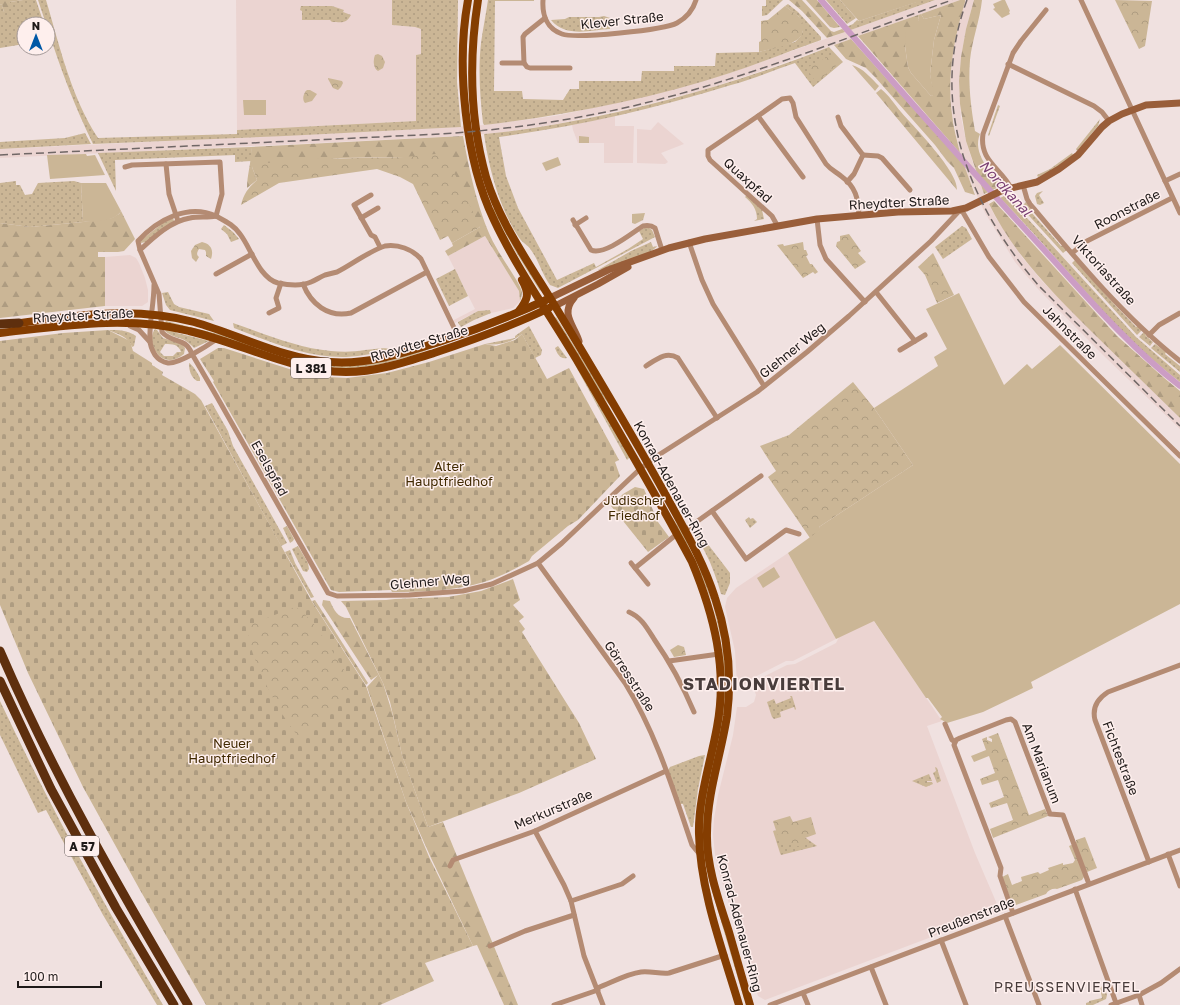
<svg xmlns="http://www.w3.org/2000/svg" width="1180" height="1005" font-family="'Golos Text',sans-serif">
<defs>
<pattern id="grass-dots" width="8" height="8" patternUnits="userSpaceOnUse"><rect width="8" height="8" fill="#cbb696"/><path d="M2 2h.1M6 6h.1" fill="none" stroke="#ae9c81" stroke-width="1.8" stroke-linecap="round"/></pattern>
<pattern id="forest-firs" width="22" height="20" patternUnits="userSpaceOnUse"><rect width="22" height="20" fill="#cbb696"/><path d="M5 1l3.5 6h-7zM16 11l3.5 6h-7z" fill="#ae9c81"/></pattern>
<pattern id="cemetery-stones" width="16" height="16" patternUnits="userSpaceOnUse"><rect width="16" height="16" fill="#cbb696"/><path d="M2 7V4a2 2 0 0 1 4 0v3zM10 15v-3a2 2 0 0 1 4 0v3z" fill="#ae9c81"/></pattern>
<pattern id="park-crowns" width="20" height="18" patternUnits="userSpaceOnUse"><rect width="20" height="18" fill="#cbb696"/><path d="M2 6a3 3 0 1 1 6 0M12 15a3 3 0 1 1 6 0" fill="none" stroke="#ae9c81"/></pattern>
</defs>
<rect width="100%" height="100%" fill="#f0e1e0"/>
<!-- built -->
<g fill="#ebd4d1">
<polygon points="236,0 392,0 392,25 415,27 421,29 421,54 416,55 416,121 237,130"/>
<polygon points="935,0 960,0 758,72 706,89 640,106 556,124 498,133 440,137 0,158 0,149 440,128 484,125 555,116 639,98 730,73"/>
<polygon points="965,0 974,0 966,29 961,57 959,81 961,117 966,141 972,160 984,194 996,218 1022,257 1043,282 1180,418 1180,429 1103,355 1037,288 1015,262 985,213 966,172 960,153 952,113 950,94 952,56 957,30"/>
<polygon points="615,116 615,126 634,126 633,163 604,163 604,143 578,143 573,130 572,125"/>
<polygon points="658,122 684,144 661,153 668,162 665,164 637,163 637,129 651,130"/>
<polygon points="485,236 519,291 520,301 513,308 491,313 490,310 478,311 453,324 452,321 475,309 448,256"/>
<polygon points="130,255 136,258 139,263 145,278 148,290 148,302 142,306 105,306 105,257"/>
<polygon points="788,553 836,639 793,661 786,661 747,681 745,684 737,684 735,651 725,607 727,598 736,588"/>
<polygon points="873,620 942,721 927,726 975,853 1000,911 765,1000 758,996 719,872 715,854 713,835 714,819 718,795 733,735 737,707 746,707 754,702 756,695 754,689 749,684 787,665 795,664 836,643 839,637"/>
</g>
<!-- grass -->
<g fill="url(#grass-dots)" fill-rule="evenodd">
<polygon points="23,0 36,0 44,24 24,24 24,44 0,48 0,4 2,5 4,12 10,2"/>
<path d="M38,0H46C60,47 71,97 98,138L237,134V130L416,121V55L421,54V29L415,27L392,25V0H458L457,82L461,127L285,136L93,144C75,107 61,70 48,30V24H46Z"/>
<path d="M488,0H534V1H495L494,91H522L523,99L563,100L570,89H579V81H641L642,71H674V66H715L716,53L759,52L795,42L800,37L803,31L799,17L785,6L788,4L798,12L821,37V40C792,50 761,63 730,73C650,99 568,115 484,125L483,123C480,97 478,70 481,43C483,28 486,14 488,0Z"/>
<polygon points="766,0 783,0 767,15 762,16 762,6 766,6"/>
<polygon points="826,0 840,0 856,18 847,24"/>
<polygon points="916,0 935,0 845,32 842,29 853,24 857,20 859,21 916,2"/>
<path d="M301,6H332L344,10L343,12L351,15C346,24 342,22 332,22L330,20H302V11L300,10Z"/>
<path d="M604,16L610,18V29C590,30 566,38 551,20L565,19L569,17H599Z"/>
<path d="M829,47L843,62L813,87L795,63C774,70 753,79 731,85C655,109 578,126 499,137L506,176L518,208L557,280L594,263L596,267L628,249L643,239L639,231L644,228H649L652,230L655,237L558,288L550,285C542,274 539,261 531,250C528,245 523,243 520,239C499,208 489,169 484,134C512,132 540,127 568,122C657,106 745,80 829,47Z"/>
<polygon points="998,105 1000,106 989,136 988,135"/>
<polygon points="1100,119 1098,126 1077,151 1076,149"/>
<polygon points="85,133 91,144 0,149 0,142 65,138"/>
<polygon points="251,147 251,161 235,162 235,155 115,160 116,191 98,153"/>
<polygon points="1072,153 1073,155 1051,171 1038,177 1037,175 1050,169"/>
<polygon points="16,181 16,185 20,185 25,195 32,194 38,183 74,181 81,183 83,222 30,227 0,223 0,183"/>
<polygon points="1043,191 1039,195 1044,203 1040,205 1037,204 1035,196 1037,193"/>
<path d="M747,195L762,210L764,219L754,221L757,219C757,209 752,203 745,197Z"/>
<path d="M1006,195L1136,337L1180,375V382C1111,330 1060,258 1000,198Z"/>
<polygon points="1026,202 1032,210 1031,212 1061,246 1063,245 1067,250 1063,253 1021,207"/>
<polygon points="494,208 541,290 540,291 517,254 492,209"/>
<polygon points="173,218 174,221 146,242 141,243 141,240 163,223"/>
<polygon points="224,225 233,232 239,239 231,242 227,234 221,229"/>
<polygon points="962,226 966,228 972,239 943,259 935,247"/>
<path d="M651,242L653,247L657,246C652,255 608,269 598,270L631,251Z"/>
<polygon points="1075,260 1115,305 1136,327 1138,326 1142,330 1137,335 1072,263"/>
<polygon points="455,269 468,296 449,306 436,279"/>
<polygon points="168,292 174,304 179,307 209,314 214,321 170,310 166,305 162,293"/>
<path d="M534,308L535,309C504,323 473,334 441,345C408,357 377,369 341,368C316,368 292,359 268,352C234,342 199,333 165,323L166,321L238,339L286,356L365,363Z"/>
<polygon points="490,310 491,313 474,320 461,327 458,323 458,322 478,311"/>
<polygon points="556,317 616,413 602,396 555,318"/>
<path d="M233,323C265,334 298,348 331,351C342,352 354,352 365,350C376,349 381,347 392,349C377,353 362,356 346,357C307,358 270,342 234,328Z"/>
<path d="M529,326L542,350L541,355L535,358L522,334C510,343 499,346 485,344L515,338V336Z"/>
<path d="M155,329L157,330L163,338L182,344L185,348L184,354C161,373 145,342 155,329ZM165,344C173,344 178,344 181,352H177L173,356H164L160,352Z"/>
<path d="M166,329L175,331L177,333L209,341L194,348C183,335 175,340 165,331Z"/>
<path d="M108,330C119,330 127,330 136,336L134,346L132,347C129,337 118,334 108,330Z"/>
<polygon points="1144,332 1146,336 1153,342 1150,346 1139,337"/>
<polygon points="1155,344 1166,352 1165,354 1180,366 1180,372 1151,348"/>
<path d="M558,346L567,358C560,360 557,353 555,348Z"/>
<path d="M189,363C193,365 198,374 200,378V381H197C191,377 189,371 189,363Z"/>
<polygon points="574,363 576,364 630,457 627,460"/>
<polygon points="212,403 228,431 233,446 287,543 281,546 205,406"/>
<polygon points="672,517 682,532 705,580 720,628 724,652 726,688 722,726 703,834 745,999 744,999 710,884 703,852 702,816 724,676 722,643 713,605 703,580"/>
<polygon points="749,517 750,519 753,518 757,522 750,528 745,520"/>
<polygon points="287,526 294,539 293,541 290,543 283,528"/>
<path d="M697,530L730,573V583L725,595L721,594C717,580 712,565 705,552C702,545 696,540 692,533Z"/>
<polygon points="298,546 308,563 309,569 307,572 303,571 292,549"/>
<polygon points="290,550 295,563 314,597 311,598 285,552"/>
<polygon points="790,696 792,696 796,709 795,710 794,707 780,712 781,717 774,719 772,717 767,702 774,699 776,704 791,698"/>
<path d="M0,701C49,805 105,906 163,1005H157L103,915L46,810L38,813L0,735Z"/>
<polygon points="705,755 698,789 693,827 691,827 683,804 680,804 668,770 670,767 699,756"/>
<polygon points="935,767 937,768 941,781 937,783 933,773 936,771"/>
<polygon points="929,774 932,781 927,781 927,782 932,782 933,784 926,787 912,781"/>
<polygon points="777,830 803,836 817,846 781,855 780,853 773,831"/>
<polygon points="1104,986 1107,995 1106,999 1093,1005 1086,1005 1086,1003 1089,1002 1089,1001 1102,998 1100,987"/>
</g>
<!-- forest -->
<g fill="url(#forest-firs)">
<polygon points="0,0 23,0 10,2 9,10 4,12 2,5 0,4"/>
<polygon points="789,0 802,0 831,31 834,32 842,29 845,32 827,38 802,11"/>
<polygon points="806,0 817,0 840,27 834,28 830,27"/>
<path d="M960,0H965V2C954,39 947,75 952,114C953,127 957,140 960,153L858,36L918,15L919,20L905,46L908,67L911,73L931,96L933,95L930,74L934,40L941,15L924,19L921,14Z"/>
<path d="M974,0H982C980,20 972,40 970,60C968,84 971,108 975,131L980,134C972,153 990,171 1001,186L984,194L966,141L960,104L959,81L961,57L966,29Z"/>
<polygon points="851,39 964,165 975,195 965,192 954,168 947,161 935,145 875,77 866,68 846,59 834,45"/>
<path d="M852,65C863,68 871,78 879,86L875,91Z"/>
<path d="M881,89C889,95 895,105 901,112C914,127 959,172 957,190L876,93Z"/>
<path d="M463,136C469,169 479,217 496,247C501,257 520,283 522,292C522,295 521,298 520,301L519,291L485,236L448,256L445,251L453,246L452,243L480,227L404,157L341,158L252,167L257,180L247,188C247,174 252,161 251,147Z"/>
<path d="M994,201L1117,336L1163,377L1180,391V418C1151,390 1122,361 1093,333C1054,294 1014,255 989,204Z"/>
<polygon points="121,211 135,239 124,251 118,252 98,252 98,257 105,257 105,306 0,318 0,223 30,227 83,222 112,218 119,214"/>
<polygon points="315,600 368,683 366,685 312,601"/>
<path d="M323,600L330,601C334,610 338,619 350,618L383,683L392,712L402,755L428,827L443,822L518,1005H504L477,945L473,946L431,858L406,802L367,687L378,675L371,680L322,605Z"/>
</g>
<!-- cemetery -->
<g fill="url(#cemetery-stones)">
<polygon points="108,330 130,341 133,351 152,363 152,365 163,372 162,375 195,394 201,400 311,600 366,686 406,802 430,859 473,946 425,963 434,981 380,1005 206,1005 140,890 83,787 28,673 0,605 0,341 63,333"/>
<path d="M522,334L547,379L569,368L619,460L615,462L620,476L578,520L568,526L532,556L529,561C515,569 500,577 484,582C455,591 422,592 392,592L391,590L339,592L331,590L213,382L214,381L200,359L218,348H224L308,375L328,377L347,378L387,373L429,362L485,344L496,346L515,340Z"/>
<polygon points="635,487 644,489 658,522 669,537 648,552 611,506 623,494"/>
<polygon points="513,579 520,600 513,605 524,617 519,621 525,629 522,632 579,723 596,759 519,793 428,827 402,755 390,702 383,683 346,607 341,601 386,600 395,599 448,597 481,591"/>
</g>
<!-- park -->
<g fill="url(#park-crowns)">
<polygon points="1115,0 1152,1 1145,46 1139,49"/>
<path d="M785,6C789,9 795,13 799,17C806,25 804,37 795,41C786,47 770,49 759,52V42L761,41V21L768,20Z"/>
<path d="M378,54L382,56L385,62L383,68L378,71C373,68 373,60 375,55Z"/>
<polygon points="834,54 841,62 816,82 806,68"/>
<polygon points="328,78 342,81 343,83 341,87 338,90 333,88 328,79"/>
<path d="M307,90H310L317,94L312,101L305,103C302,100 303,93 307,90Z"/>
<path d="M445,153L480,227L452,243L448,236L440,240L413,184L400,177L377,169L279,183L241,205C244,193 248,188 257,180L252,167L255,164L314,159L404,157Z"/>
<polygon points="645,213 643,220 635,224 632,223 632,214"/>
<polygon points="849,234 861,251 858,253 866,262 855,269 836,246 837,242 840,241 840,236"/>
<path d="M202,242C211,244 214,250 211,259L206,256V252L205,250L199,249C197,252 196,255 199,257L196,262L192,258L191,251L195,245Z"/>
<polygon points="803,242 804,250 806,250 808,255 806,256 810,264 812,264 818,272 815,274 813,272 803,278 777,245 783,244 784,246"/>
<polygon points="933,253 954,295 937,303 925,275 918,267"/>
<polygon points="853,382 874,408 913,465 819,527 821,530 810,538 768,477 776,471 760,446 789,435"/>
<path d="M295,607C314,616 339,663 351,681L354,690L353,693L326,715L309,735L302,740C285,726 241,645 249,625Z"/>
<polygon points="678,645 684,647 686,655 674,657 670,650"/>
<polygon points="998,733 1029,815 1045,809 1048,816 993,838 990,829 1013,820 1007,803 991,808 989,803 1004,797 998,780 982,785 980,779 995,773 989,756 974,762 971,756 986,750 982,739 987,737 987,740 992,742 992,739 988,737"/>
<polygon points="790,816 793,822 811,817 816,834 805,838 803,847 780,843 773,821"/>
<path d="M1085,837L1097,868L1087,872L1088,875L1084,877L1082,880L1057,889C1053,888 1048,890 1046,894L1016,905L1012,903L1002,877L1008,874L1012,885L1022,881L1021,877L1038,872L1040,874L1049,870L1048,868L1063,863V865L1073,863L1075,860L1069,846L1076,843V840Z"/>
</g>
<!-- garden -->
<g fill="#cbb696">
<polygon points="840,0 916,0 917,2 859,21"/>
<polygon points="1002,0 1005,0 1010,11 1009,12 1010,14 1002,18 993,9 995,8 993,4"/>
<polygon points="921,14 924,19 941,15 934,40 930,74 934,95 931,96 911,73 908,67 905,46 906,32 919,20 918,15"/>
<polygon points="243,100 266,100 266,115 244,115"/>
<polygon points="579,136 589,137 589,143 579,143"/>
<polygon points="86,154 87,156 95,155 105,175 50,179 47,155"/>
<polygon points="558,157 561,165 546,171 542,163"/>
<path d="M81,183H106L121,211C115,222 95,221 83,222Z"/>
<polygon points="959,293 1004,385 1027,364 1032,369 1060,345 1180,464 1180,604 1031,682 1033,688 983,712 947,723 940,719 942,717 928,698 926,698 874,621 836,639 788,553 820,530 819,527 913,465 874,408 938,366 934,357 947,349 926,309"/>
<polygon points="774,567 780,577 763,588 757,578"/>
</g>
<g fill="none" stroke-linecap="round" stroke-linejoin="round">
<!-- canal -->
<path stroke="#cc9dc4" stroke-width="6" d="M821,0C892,81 964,163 1037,242C1083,292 1126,344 1180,386"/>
<!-- minor -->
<g stroke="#b48b73" stroke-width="5">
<path d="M543,0C542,15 547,29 562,34C576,39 664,30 677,23C686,18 693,10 696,0"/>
<polyline points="1081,0 1180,213"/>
<polyline points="502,63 524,63 523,37 525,34 545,18"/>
<polyline points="524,63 527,67 530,68 570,68"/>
<polyline points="1008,64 1094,106 1102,112 1109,121"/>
<path d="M758,116L782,99L790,98L793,103L796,117L826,164C831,170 836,172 841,176C856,187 858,198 859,215"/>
<polyline points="838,117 841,126 863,155"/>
<polyline points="863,155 878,156 882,158 910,190"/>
<polyline points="166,164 169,194 178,221"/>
<polyline points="125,167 132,165 220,162 222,194 216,216"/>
<polyline points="1165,181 1180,174"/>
<polyline points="847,182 854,174 863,155"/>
<path d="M1023,185L1027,199L1030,204C1076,259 1124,317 1180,361"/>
<path d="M1011,188C1001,168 979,161 983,134L1013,53L1021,41L1046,10"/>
<polyline points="371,195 354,205 371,235 375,237 380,247"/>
<polyline points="361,218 378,208"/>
<polyline points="817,219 820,245 826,259 865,302"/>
<path d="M573,220L591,250C604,256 632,233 643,226C648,225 651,225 655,228L662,250"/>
<polyline points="575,225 586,218"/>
<polyline points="777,225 772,216 710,160 708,156 708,150 758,116 803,177"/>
<polyline points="689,242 702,280 713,304 764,386"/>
<path d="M140,250C154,237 171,221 190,218C199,216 207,218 216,216"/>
<polyline points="1072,253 1087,241 1172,198"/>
<polyline points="216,274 252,254"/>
<path d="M303,284C311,304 328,318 351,313L427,272"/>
<path d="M154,285C154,304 149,322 150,340C150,346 152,350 155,355C158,359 162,362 168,363C179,364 207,346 217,339"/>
<polyline points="876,292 915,341"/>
<polyline points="269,313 279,308 276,298 281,283"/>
<polyline points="130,326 139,330 150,342"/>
<polyline points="1149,335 1159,325 1180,313"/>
<path d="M458,336L421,259C412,249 398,244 385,246C367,252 353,264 337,272C333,273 329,274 325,275C320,277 316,280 311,282C302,286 288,285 278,283C259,278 251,248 240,234C234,225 225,221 216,216C188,203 157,220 138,241L140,250L159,294L162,332C172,344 185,336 192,354L217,397L328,593L337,596L409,595L463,591L492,584L538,563L562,543L640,469L657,456L757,392L807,352L849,316L931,241L961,209L989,257L1024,302L1180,456"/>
<polyline points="900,350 925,335"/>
<path d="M646,366C657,359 666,351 678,358L717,418"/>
<polyline points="712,511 746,559 786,530 799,534"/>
<polyline points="685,530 761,476"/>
<path d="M538,563L625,683C656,733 673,789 692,845L701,856"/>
<polyline points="631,563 648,584"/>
<polyline points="635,568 677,534"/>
<path d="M629,612C641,617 647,628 654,639C670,662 683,686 694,712"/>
<polyline points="669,661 719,654"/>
<polyline points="945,724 952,740 955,742"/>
<polyline points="535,831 564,885 571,901 584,956 603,1005"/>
<polyline points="1168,854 1180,886"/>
<path d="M1149,862L1095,720C1092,708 1097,699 1108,692L1180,665"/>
<polyline points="450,866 453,860 535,831 666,771"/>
<polyline points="1075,889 1116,1003"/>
<polyline points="571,901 622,884 633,876"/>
<polyline points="1013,913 1000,876 1001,868 954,745 956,740 960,738 1006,720 1011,719 1015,722 1050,814 1063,815 1089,884"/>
<polyline points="1005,916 1039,1005"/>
<polyline points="941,940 966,1005"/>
<polyline points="490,946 525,931 574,915"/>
<polyline points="871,967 886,1005"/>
<path d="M597,988C611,983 626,974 641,972C651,971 660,974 669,973L725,955"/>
<polyline points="803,993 808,1005"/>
<polyline points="1139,995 1142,1005"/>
<polyline points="554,1005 598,990"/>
<polyline points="770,1005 1180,850"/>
<polyline points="1111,1005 1139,995 1161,983 1180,969"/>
</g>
<!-- secondary -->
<g stroke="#995e3a" stroke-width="7">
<polyline points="550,298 608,270 669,248 705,239 817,219 898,212 952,211 966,208 1003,190 1037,182 1059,169 1078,155 1102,127 1109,121 1122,114 1146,105 1180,103"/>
<path d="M574,298C560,314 574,325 579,341"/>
<polyline points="555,306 598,284 628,267"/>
</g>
<!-- primary -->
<g stroke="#843d01" stroke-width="8">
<path d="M468,0C456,65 465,160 494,220C517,269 550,315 578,362C617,428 656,494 692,562C714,615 728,669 717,727C711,761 698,799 699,834C700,891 723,951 739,1005"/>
<path d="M478,0C469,58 470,120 486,177C500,223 527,260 552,301C590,364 628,427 664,492C683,527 703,560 715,598C728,636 732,676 727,716C721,755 707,793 707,833C706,866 719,901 729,932C736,957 743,981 750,1005"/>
<path d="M519,311C528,299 530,294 522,280"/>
<path d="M14,324C73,315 135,306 194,322C237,334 286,360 330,362C367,365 404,353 439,342C475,330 511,316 546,300"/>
<path d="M0,333C62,326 127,315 189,331C241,343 291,371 346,372C376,372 406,362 434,353C473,340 512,326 549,308"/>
</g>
<!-- motorway -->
<g stroke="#5e2f0e" stroke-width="9">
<polyline points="0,324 19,323"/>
<path d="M0,651C53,774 120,890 188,1005"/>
<polyline points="0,681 51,789 116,908 174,1005"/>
</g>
<!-- rail -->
<g stroke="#706766" stroke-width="1.5" stroke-dasharray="8 4" stroke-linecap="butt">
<path d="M967,0C928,105 969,205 1039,286L1180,426"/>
<path d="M0,155L440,134C518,129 596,117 672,96C767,70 859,33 952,0"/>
</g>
</g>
<g text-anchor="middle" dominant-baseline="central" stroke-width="3" stroke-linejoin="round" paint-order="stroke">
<!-- shield labels -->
<g fill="#feefed" stroke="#615958" stroke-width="1">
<rect x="291" y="358" width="40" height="20" rx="3"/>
<rect x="65" y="836" width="34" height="20" rx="3"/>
</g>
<g font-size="12" font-weight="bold" fill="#1e1918">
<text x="311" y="368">L 381</text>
<text x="82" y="846">A 57</text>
</g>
<!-- street labels -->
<g font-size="13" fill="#1e1918" stroke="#feefed">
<text transform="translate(622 20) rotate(-6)">Klever Straße</text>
<text transform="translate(748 180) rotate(42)">Quaxpfad</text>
<text transform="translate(899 202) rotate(-3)">Rheydter Straße</text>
<text transform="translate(1127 209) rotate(-27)">Roonstraße</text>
<text transform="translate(1104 270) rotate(48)">Viktoriastraße</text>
<text transform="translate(83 315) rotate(-3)">Rheydter Straße</text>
<text transform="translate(1070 332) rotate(45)">Jahnstraße</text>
<text transform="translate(419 343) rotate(-16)">Rheydter Straße</text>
<text transform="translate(792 350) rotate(-39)">Glehner Weg</text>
<text transform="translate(270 468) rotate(61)">Eselspfad</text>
<text transform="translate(672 484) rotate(61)">Konrad-Adenauer-Ring</text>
<text transform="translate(430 581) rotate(-5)">Glehner Weg</text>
<text transform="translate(630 676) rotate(57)">Görresstraße</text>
<text transform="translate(1121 758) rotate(69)">Fichtestraße</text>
<text transform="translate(1042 763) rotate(69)">Am Marianum</text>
<text transform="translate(553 809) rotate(-23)">Merkurstraße</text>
<text transform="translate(971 917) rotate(-21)">Preußenstraße</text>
<text transform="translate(740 923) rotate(75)">Konrad-Adenauer-Ring</text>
</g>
<!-- park labels -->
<g font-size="13" fill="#402900" stroke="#feefed">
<text x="449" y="466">Alter<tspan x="449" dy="15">Hauptfriedhof</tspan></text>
<text x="634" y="500">Jüdischer<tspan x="634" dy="15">Friedhof</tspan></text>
<text x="232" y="743">Neuer<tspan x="232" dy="15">Hauptfriedhof</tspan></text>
</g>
<!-- water labels -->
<g font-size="14" font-style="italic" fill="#793f72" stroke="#feefed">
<text transform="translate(1006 188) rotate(48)">Nordkanal</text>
</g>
<!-- neighbourhood labels -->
<g font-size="14" letter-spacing="1" fill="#483c3b" stroke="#feefed">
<text x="1067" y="986">PREUSSENVIERTEL</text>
</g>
<!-- district labels -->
<g font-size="17" font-weight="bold" letter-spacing="1" fill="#483c3b" stroke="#feefed">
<text x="764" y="683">STADIONVIERTEL</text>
</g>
</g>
<!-- north arrow -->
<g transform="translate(36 36)"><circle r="19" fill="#feefed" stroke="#a49998"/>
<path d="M0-3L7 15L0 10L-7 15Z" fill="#0058a6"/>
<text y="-6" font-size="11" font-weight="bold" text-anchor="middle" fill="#1e1918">N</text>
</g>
<!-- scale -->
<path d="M18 981v6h83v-6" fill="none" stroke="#1e1918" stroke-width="2"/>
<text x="24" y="981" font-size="12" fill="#1e1918" stroke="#feefed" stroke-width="3" paint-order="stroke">100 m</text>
</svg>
